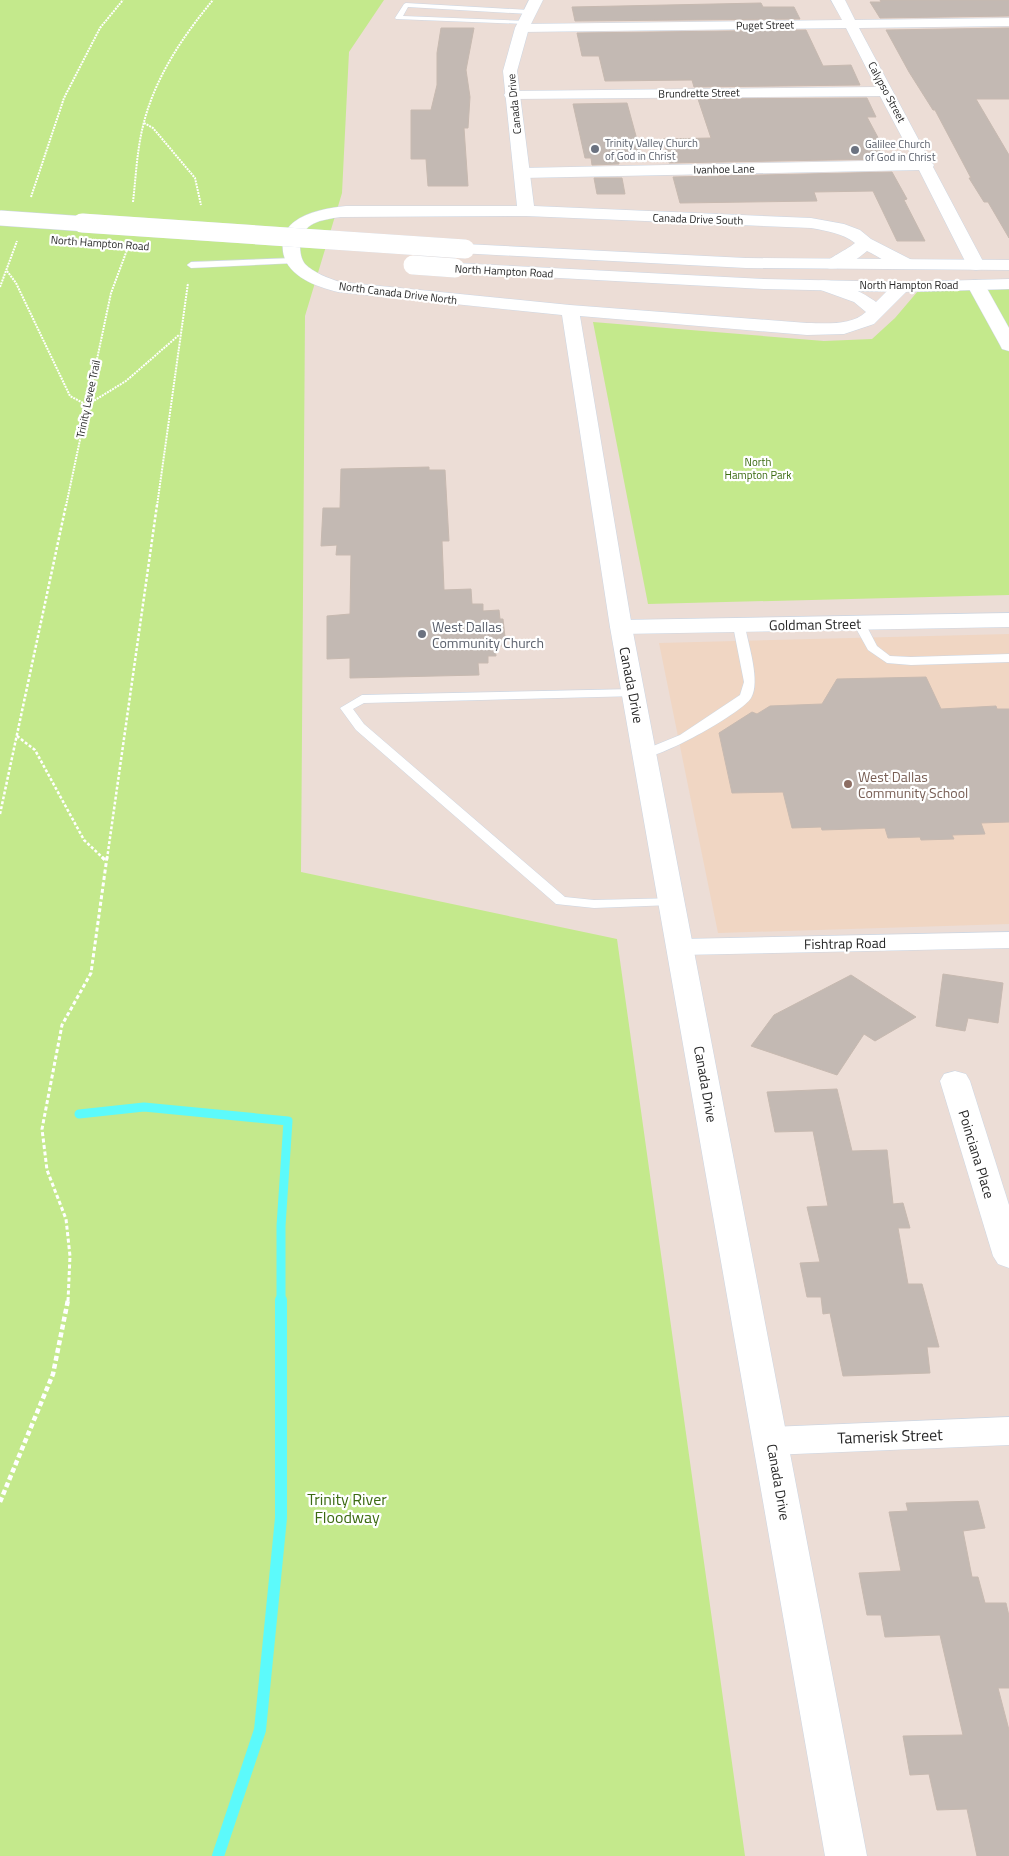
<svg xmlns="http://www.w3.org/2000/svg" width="1009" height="1856" font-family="'Titillium Web',sans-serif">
<rect width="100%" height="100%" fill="#ecddd6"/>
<!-- education -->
<polygon fill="#f0d6c3" points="1009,634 1009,924 718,933 659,643"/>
<!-- green -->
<g fill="#c4e98c">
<polygon points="0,0 384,0 349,52 342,193 305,316 301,872 617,939 745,1856 0,1856"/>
<polygon points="1009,289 1009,595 648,604 593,322 824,341 872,339 895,318 918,291"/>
</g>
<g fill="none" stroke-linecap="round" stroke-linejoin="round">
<!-- stream-far1 -->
<polyline stroke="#5cfafb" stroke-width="9" points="79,1114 144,1107 288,1121 281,1226 281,1301"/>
<!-- stream -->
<polyline stroke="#5cfafb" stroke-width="12" points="218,1856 260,1730 281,1518 281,1300"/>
</g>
<!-- building -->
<g fill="#c3b9b3" stroke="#c7b9b0">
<polygon points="880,0 1009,0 1009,16 880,18 870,2 881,2"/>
<polygon points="761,3 763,7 794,7 800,19 575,21 572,7"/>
<polygon points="441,28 474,28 466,70 470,97 468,128 464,128 468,186 428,186 426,159 411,159 411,110 431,110 437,85 437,53"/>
<polygon points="1009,28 1009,99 976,99 1009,155 1009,238 988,202 984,202 969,178 971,178 935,110 933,110 909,72 886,30"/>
<polygon points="806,30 823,66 851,65 860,85 694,87 692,80 605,81 599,56 582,56 577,33"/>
<polygon points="867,98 876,117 867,117 882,145 877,145 885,159 669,163 663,139 711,138 698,99"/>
<polygon points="627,103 642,158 618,158 619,164 592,165 591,158 585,158 573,104"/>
<polygon points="892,172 907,199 904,200 925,241 897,241 873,191 814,192 817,201 680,203 673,177"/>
<polygon points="594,178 622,178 625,194 597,194"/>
<polygon points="429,467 429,470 445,470 449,541 442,541 444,590 471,589 472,604 483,604 483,611 499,610 500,619 503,619 506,646 495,646 496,656 488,656 488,663 478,663 479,675 350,678 350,658 327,659 327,616 350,614 351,555 336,555 337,545 321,546 323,508 340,508 341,469"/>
<polygon points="926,677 941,709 996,706 997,709 1009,709 1009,822 981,823 985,834 952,835 954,839 921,840 920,837 888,838 885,828 822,830 821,827 792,828 783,792 732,793 719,733 752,712 757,714 770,706 822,704 837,679"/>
<polygon points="943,974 1003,983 998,1023 968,1018 965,1031 936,1026"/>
<polygon points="851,975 916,1017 875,1041 864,1034 837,1075 751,1046 774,1015"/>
<polygon points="837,1089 852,1151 887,1150 893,1204 903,1203 910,1228 898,1228 908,1284 922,1284 939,1347 927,1347 930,1373 843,1376 830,1313 823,1314 821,1297 807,1297 800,1263 820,1262 807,1207 828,1206 813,1131 775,1132 767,1092"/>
<polygon points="978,1501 985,1528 963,1531 972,1577 978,1577 985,1603 1006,1603 1009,1616 1009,1688 998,1688 1009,1730 1009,1856 977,1856 967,1809 937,1810 929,1774 910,1775 903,1736 963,1735 940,1635 885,1637 881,1615 867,1615 859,1573 901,1571 889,1512 908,1511 906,1503"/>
</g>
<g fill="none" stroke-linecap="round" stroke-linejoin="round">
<defs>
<g id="service">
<polygon points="406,3 529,10 532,12 529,14 408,7 403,16 527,21 527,23 525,24 396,19 395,18 404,4"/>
<polygon points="293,258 297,261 296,263 191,268 187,265 191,262"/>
<polygon points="859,620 865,623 877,646 890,656 911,657 1009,654 1009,662 911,665 887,663 868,650 853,623"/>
<path d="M739,623L745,626C748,644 761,682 751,698C743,712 657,761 641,757L639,754L641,751L680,735L740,695L744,682L733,626Z"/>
<polygon points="634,689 640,693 638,696 364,703 353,709 364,724 565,897 594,900 677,898 679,901 672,905 594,908 556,904 356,730 340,708 362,695"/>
</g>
<g id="minor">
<polygon points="831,0 845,0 855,20 1009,18 1009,26 859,28 930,161 934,165 933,167 985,265 982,269 976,270 970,269 967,265 919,170 522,178 516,176 514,173 516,170 522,168 914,160 880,96 511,99 506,98 504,95 506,92 511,91 876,87 846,28 522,32 515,28 522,24 842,20"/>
<polygon points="976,280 982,281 985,285 1009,328 1009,351 1002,349 1000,345 967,285 970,281"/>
<polygon points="1009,613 1009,627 621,634 613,632 610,627 613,622 621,620"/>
<polygon points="1009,932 1009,948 681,955 671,953 667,947 671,941 681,939"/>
<polygon points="955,1071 966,1074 970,1081 1009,1205 1009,1268 998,1264 993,1256 940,1081 944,1074"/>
<polygon points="1009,1417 1009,1445 771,1455 759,1451 753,1441 759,1431 771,1427"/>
</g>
<path id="tertiary" d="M529,0H543L529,28L517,71L534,206L811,218L844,224L860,230L871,239L912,260L915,264L912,268C897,271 880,257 867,251C856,260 842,271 827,268L824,264C828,258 847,250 855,243C842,233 827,231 811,228L526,216L341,217C321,220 302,222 300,245C300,252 301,259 305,264C314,273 328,278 340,282L570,305L807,323C826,323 851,326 866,312L854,302L818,289L815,285L818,281C833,277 864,293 876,302C886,293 894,280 908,283L911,287L874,324L844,334L807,335L580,316L632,627L867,1856H825L610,627L562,315L338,292C313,286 279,273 283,242C284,234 288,226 294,222C308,211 329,208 346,206H517L503,71L515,28Z"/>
<g id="secondary">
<polygon points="465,244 746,258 1009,260 1009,270 746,268 459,253 456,249 459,245"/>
<polygon points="455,263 764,279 902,282 1009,279 1009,289 902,292 764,289 449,272 446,268 449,264"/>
</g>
</defs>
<!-- service casing -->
<use href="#service" stroke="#ccd6e3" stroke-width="1"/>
<!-- minor casing -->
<use href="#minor" stroke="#ccd6e3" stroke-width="1"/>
<!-- tertiary casing -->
<use href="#tertiary" stroke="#ccd6e3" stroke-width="1"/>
<!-- secondary casing -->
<use href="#secondary" stroke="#ccd6e3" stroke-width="1"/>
<!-- path-far3 -->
<g stroke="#fff" stroke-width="2" stroke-dasharray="2 1" stroke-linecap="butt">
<polyline points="144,123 153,128 195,178 201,205"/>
<polyline points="31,197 64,98 100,28 123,0"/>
<path d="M133,202C136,176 137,148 144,122C156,76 183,36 213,0"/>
<polyline points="7,271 16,283 70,396 87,405 126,381 179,335"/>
<polyline points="0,287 17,241"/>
<polyline points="66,506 111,293 127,250"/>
<polyline points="157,506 188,283"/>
</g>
<!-- path-far2 -->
<g stroke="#fff" stroke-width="2.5" stroke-dasharray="3 2" stroke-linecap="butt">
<polyline points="17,736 35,750 84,840 104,859"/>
<polyline points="0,814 66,505"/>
<polyline points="107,859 157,505"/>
</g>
<!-- path-far1 -->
<g stroke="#fff" stroke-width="3" stroke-dasharray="4 2.5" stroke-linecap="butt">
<polyline points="102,857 106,861"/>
<polyline points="68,1301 70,1256 66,1219 47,1170 42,1129 62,1025 91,973 107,857"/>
</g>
<!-- path -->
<polyline stroke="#fff" stroke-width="4.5" stroke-dasharray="5 3" stroke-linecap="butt" points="0,1502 53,1374 68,1300"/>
<!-- service -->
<use href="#service" fill="#fff" fill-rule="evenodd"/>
<!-- minor -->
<use href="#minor" fill="#fff" fill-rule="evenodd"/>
<!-- tertiary -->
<use href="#tertiary" fill="#fff" fill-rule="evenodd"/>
<!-- secondary -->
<use href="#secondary" fill="#fff" fill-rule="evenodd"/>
<defs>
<polyline id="secondary-bridge-far1" points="0,218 101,225"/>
<g id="secondary-bridge">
<polyline points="82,223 465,249"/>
<polyline points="413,265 455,268"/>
</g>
</defs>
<!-- secondary-bridge-far1 casing -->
<use href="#secondary-bridge-far1" stroke="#ccd6e3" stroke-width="16" stroke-linecap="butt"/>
<!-- secondary-bridge casing -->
<use href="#secondary-bridge" stroke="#ccd6e3" stroke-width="19" stroke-linecap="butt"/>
<!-- secondary-bridge-far1 -->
<use href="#secondary-bridge-far1" stroke="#fff" stroke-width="15"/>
<!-- secondary-bridge -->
<use href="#secondary-bridge" stroke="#fff" stroke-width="19"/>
</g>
<!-- markers -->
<g fill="#6b7280" stroke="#fff" stroke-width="2">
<circle cx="595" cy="149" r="5"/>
<circle cx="855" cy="150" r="5"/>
<circle cx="422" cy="634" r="5"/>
</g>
<circle fill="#8d6e63" stroke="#fff" stroke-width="2" cx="848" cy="784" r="5"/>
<g text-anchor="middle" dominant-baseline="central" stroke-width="4.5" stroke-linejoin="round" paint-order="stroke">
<!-- far-street labels -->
<g font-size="11" fill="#272727" stroke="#fff">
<text transform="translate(765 25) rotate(-1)">Puget Street</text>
<text transform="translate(887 92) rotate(62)">Calypso Street</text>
<text transform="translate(699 93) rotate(-1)">Brundrette Street</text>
<text transform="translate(514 104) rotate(-96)">Canada Drive</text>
<text transform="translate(724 169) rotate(-1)">Ivanhoe Lane</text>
<text transform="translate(698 219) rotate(2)">Canada Drive South</text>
<text transform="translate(100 243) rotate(4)">North Hampton Road</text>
<text transform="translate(504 271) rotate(3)">North Hampton Road</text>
<text x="909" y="285">North Hampton Road</text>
<text transform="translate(398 293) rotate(7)">North Canada Drive North</text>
<text transform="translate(88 399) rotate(-78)">Trinity Levee Trail</text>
</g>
<!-- far-worship labels -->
<g font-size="11" fill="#5b616d" stroke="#fff" text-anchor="start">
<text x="605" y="143">Trinity Valley Church<tspan x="605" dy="13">of God in Christ</tspan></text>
<text x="865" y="144">Galilee Church<tspan x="865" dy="13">of God in Christ</tspan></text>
</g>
<!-- far-park labels -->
<g font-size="11" fill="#3b6a11" stroke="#fff">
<text x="758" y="462">North<tspan x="758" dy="13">Hampton Park</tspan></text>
</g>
<!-- street labels -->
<g font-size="14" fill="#272727" stroke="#fff">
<text transform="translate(815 624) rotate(-1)">Goldman Street</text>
<text transform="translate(632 685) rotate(79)">Canada Drive</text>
<text transform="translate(845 943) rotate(-1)">Fishtrap Road</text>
<text transform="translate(706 1084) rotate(80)">Canada Drive</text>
<text transform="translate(977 1154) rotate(73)">Poinciana Place</text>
<text transform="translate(779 1482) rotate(80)">Canada Drive</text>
</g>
<!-- worship labels -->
<g font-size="14" fill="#5b616d" stroke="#fff" text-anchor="start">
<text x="432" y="626">West Dallas<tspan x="432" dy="16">Community Church</tspan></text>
</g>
<!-- education labels -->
<g font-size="14" fill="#785e54" stroke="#fff" text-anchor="start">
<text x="858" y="776">West Dallas<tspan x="858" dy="16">Community School</tspan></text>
</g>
<!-- near-street labels -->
<g font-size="16" fill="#272727" stroke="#fff">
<text transform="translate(890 1436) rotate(-2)">Tamerisk Street</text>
</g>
<!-- near-park labels -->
<g font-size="16" fill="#3b6a11" stroke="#fff">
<text x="347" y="1499">Trinity River<tspan x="347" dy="18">Floodway</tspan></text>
</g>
</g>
</svg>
